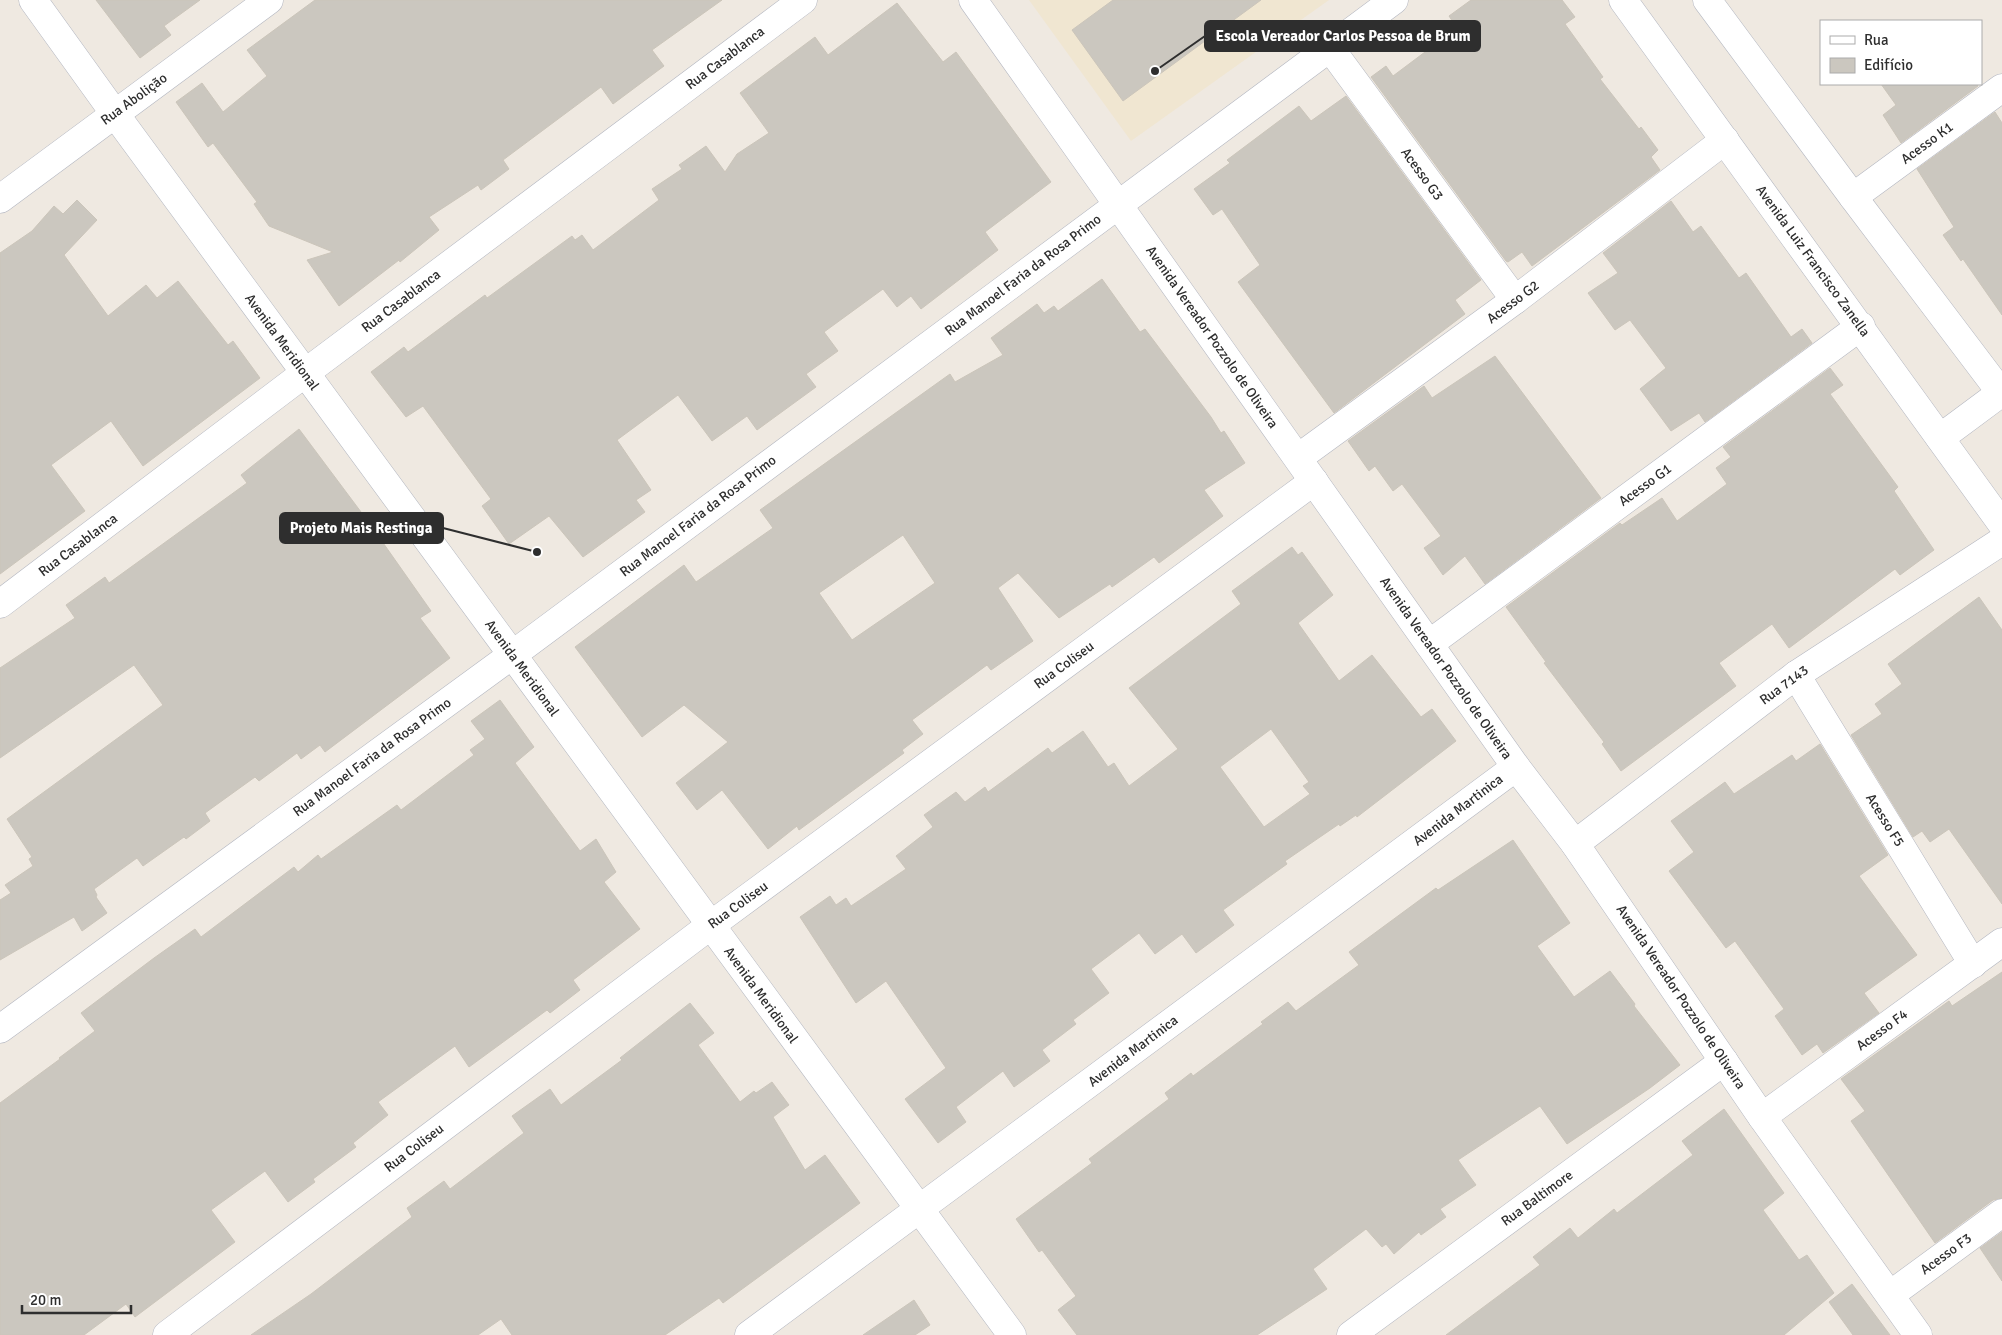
<svg xmlns="http://www.w3.org/2000/svg" width="2002" height="1335" font-family="Signika,sans-serif">
<rect width="100%" height="100%" fill="#efe9e1"/>
<!-- education -->
<polygon fill="#f0e6d1" points="1029,0 1329,0 1131,141"/>
<!-- building -->
<g fill="#cbc7bf" stroke="#cbc5ba" fill-rule="evenodd">
<polygon points="96,0 200,0 164,26 171,35 140,58"/>
<polygon points="315,0 722,0 652,50 664,66 613,104 601,87 503,160 509,169 481,190 478,185 429,217 439,230 400,262 399,260 339,306 307,260 333,252 269,226 254,204 257,202 213,143 208,147 176,102 202,83 223,112 267,76 247,50"/>
<polygon points="1113,0 1261,0 1123,101 1072,30"/>
<polygon points="1471,0 1562,0 1575,17 1565,24 1603,77 1600,79 1639,129 1641,127 1658,150 1651,157 1660,170 1532,266 1522,252 1508,262 1506,261 1371,77 1386,66 1393,76 1457,28 1449,16"/>
<polygon points="897,3 943,62 956,52 1051,182 985,232 998,250 921,309 911,296 897,307 883,289 824,332 838,351 806,374 816,387 757,430 747,416 712,441 678,395 617,440 651,490 636,500 645,512 583,557 549,516 509,544 482,506 491,499 423,406 406,417 371,372 404,347 408,352 485,295 487,298 572,236 575,240 582,235 593,250 659,200 652,189 682,169 679,165 706,146 725,172 737,154 769,133 740,93 815,37 828,55"/>
<polygon points="1881,84 1976,84 1978,86 1901,143 1883,115 1896,105"/>
<polygon points="1346,96 1481,280 1455,300 1465,314 1334,413 1238,282 1260,265 1222,209 1213,215 1194,189 1230,163 1227,160 1299,106 1311,121"/>
<polygon points="1995,112 2002,123 2002,315 1963,259 1961,261 1943,235 1954,227 1917,169"/>
<polygon points="77,200 97,220 64,255 108,316 146,285 157,298 178,281 228,345 233,341 260,378 143,466 111,421 51,465 85,511 0,574 0,253 32,231 54,206 63,214"/>
<polygon points="1671,201 1693,232 1701,226 1739,278 1746,273 1791,337 1802,329 1812,343 1705,422 1699,413 1671,431 1640,389 1666,368 1630,320 1615,330 1588,293 1618,273 1603,253"/>
<path d="M1102,279L1140,332L1145,329L1211,417L1221,433L1224,431L1245,463L1204,490L1223,516L1159,563L1154,557L1112,587L1110,584L1059,618L1018,573L998,588L1033,641L991,670L987,665L912,720L923,734L902,750L904,753L799,830L797,826L768,849L722,790L697,810L676,783L728,742L684,705L642,737L575,647L684,565L696,582L773,528L760,510L950,374L955,382L1003,355L991,338L1037,304L1044,313L1054,306L1058,311ZM903,535L935,583L852,640L819,593Z"/>
<polygon points="1495,356 1601,498 1485,584 1465,556 1443,575 1424,548 1441,536 1402,484 1393,491 1375,466 1369,471 1348,441 1424,386 1432,398"/>
<polygon points="1830,368 1843,385 1830,394 1898,487 1894,491 1934,550 1900,575 1895,569 1789,648 1772,624 1719,663 1736,686 1621,771 1602,744 1604,742 1544,663 1546,662 1506,607 1620,523 1622,525 1662,498 1677,521 1727,484 1716,468 1731,457 1723,447"/>
<polygon points="299,429 367,520 431,611 420,618 450,658 325,752 320,745 301,759 297,753 259,781 255,777 205,813 210,821 186,839 184,837 143,866 137,858 94,889 97,895 96,897 107,913 82,931 74,917 0,960 0,900 11,893 5,885 33,866 29,859 32,857 7,819 163,705 134,665 0,758 0,668 75,618 66,605 105,577 109,583 247,483 241,475"/>
<path d="M1292,547L1298,555L1302,552L1333,595L1298,623L1339,681L1372,655L1421,717L1432,709L1456,741L1357,817L1356,815L1340,826L1339,824L1285,861L1287,864L1223,910L1234,925L1196,953L1182,934L1155,954L1139,933L1091,969L1109,993L1073,1020L1076,1024L1042,1050L1050,1061L1014,1087L1003,1071L956,1107L966,1122L938,1143L905,1099L946,1068L886,981L856,1003L800,917L830,896L836,905L846,898L851,906L906,869L896,856L933,827L924,815L956,792L965,802L985,787L988,792L1048,748L1052,753L1083,731L1108,767L1114,763L1129,786L1178,749L1129,688L1241,604L1232,591ZM1271,729L1309,782L1303,786L1310,794L1264,827L1220,767Z"/>
<polygon points="1979,597 2002,630 2002,904 1949,829 1930,842 1922,831 1913,837 1851,735 1882,714 1875,704 1902,684 1888,664"/>
<polygon points="500,700 534,747 515,763 580,851 596,839 616,872 604,882 640,929 573,980 580,990 550,1013 547,1010 469,1067 455,1046 378,1102 388,1115 353,1143 356,1147 313,1179 315,1182 288,1202 265,1171 211,1210 235,1242 135,1317 126,1304 84,1335 0,1335 0,1103 60,1059 59,1058 95,1031 81,1013 154,958 195,929 201,937 294,867 298,872 318,855 321,859 397,805 401,810 474,755 470,750 485,739 471,721"/>
<polygon points="1820,744 1888,855 1859,876 1917,955 1864,993 1879,1013 1823,1053 1817,1044 1802,1055 1775,1016 1784,1009 1735,941 1726,948 1669,871 1694,852 1671,821 1725,782 1734,794 1792,755 1796,761"/>
<polygon points="1513,840 1570,923 1537,946 1574,997 1610,971 1635,1004 1634,1006 1680,1065 1650,1088 1567,1144 1540,1106 1458,1160 1476,1185 1440,1209 1446,1217 1421,1235 1419,1232 1394,1254 1386,1244 1382,1247 1366,1229 1313,1269 1327,1289 1257,1335 1077,1335 1058,1310 1076,1296 1042,1250 1039,1252 1016,1219 1092,1163 1089,1159 1169,1099 1165,1093 1191,1073 1193,1076 1263,1024 1261,1022 1288,1002 1296,1011 1359,965 1349,952 1436,888 1438,890"/>
<polygon points="2002,972 2002,1198 1993,1200 1935,1243 1851,1121 1865,1111 1841,1079 1949,1001 1952,1006"/>
<polygon points="690,1003 714,1033 698,1045 740,1102 754,1091 756,1093 772,1082 789,1105 773,1117 805,1170 825,1155 860,1203 723,1303 719,1298 665,1335 512,1335 501,1319 478,1335 251,1335 311,1294 412,1217 407,1208 444,1181 450,1189 524,1133 512,1116 550,1089 561,1105 622,1060 620,1058"/>
<polygon points="1724,1109 1784,1193 1763,1210 1799,1260 1807,1255 1834,1293 1784,1335 1446,1335 1540,1265 1533,1257 1570,1228 1578,1238 1614,1209 1617,1213 1693,1155 1682,1141"/>
<polygon points="2002,1232 2002,1281 1980,1248"/>
<polygon points="1852,1284 1890,1335 1853,1335 1829,1302"/>
<polygon points="914,1300 930,1325 915,1335 863,1335"/>
</g>
<g fill="none" stroke-linecap="round" stroke-linejoin="round">
<defs>
<g id="minor">
<polyline points="33,0 115,114 1012,1335"/>
<polyline points="973,0 1516,767 1575,844 1762,1117 1918,1335"/>
<polyline points="1623,0 2002,524"/>
<polyline points="1707,0 1853,197 2002,394"/>
<polyline points="1330,48 1515,300"/>
<polyline points="1853,197 2002,88"/>
<polyline points="0,199 269,0"/>
<polyline points="1940,438 2002,392"/>
<polyline points="1298,458 1515,300 1725,140"/>
<polyline points="0,604 305,373 803,0"/>
<polyline points="1429,644 1861,326"/>
<polyline points="1796,675 1973,964"/>
<polyline points="1575,844 1796,675 2002,541"/>
<polyline points="0,1029 512,655 1394,0"/>
<polyline points="1762,1117 2002,942"/>
<polyline points="1890,1295 2002,1213"/>
<polyline points="167,1335 711,925 1314,481"/>
<polyline points="749,1335 1516,767"/>
<polyline points="1351,1335 1724,1061"/>
</g>
</defs>
<!-- minor casing -->
<use href="#minor" stroke="#b4b7c1" stroke-width="29"/>
<!-- minor -->
<use href="#minor" stroke="#fff" stroke-width="28"/>
</g>
<g text-anchor="middle" dominant-baseline="central" stroke-width="4" stroke-linejoin="round" paint-order="stroke">
<!-- street labels -->
<g font-size="14" fill="#2e2e2e" stroke="#fff">
<text transform="translate(725 58) rotate(-37)">Rua Casablanca</text>
<text transform="translate(134 99) rotate(-36)">Rua Abolição</text>
<text transform="translate(1927 143) rotate(-36)">Acesso K1</text>
<text transform="translate(1422 174) rotate(54)">Acesso G3</text>
<text transform="translate(1813 261) rotate(54)">Avenida Luiz Francisco Zanella</text>
<text transform="translate(1023 275) rotate(-37)">Rua Manoel Faria da Rosa Primo</text>
<text transform="translate(401 301) rotate(-37)">Rua Casablanca</text>
<text transform="translate(1513 302) rotate(-37)">Acesso G2</text>
<text transform="translate(1212 337) rotate(55)">Avenida Vereador Pozzolo de Oliveira</text>
<text transform="translate(282 342) rotate(54)">Avenida Meridional</text>
<text transform="translate(1645 485) rotate(-36)">Acesso G1</text>
<text transform="translate(698 516) rotate(-37)">Rua Manoel Faria da Rosa Primo</text>
<text transform="translate(78 545) rotate(-37)">Rua Casablanca</text>
<text transform="translate(1064 665) rotate(-36)">Rua Coliseu</text>
<text transform="translate(522 668) rotate(54)">Avenida Meridional</text>
<text transform="translate(1446 668) rotate(55)">Avenida Vereador Pozzolo de Oliveira</text>
<text transform="translate(1784 685) rotate(-36)">Rua 7143</text>
<text transform="translate(372 757) rotate(-36)">Rua Manoel Faria da Rosa Primo</text>
<text transform="translate(1458 810) rotate(-37)">Avenida Martinica</text>
<text transform="translate(1885 820) rotate(58)">Acesso F5</text>
<text transform="translate(738 905) rotate(-36)">Rua Coliseu</text>
<text transform="translate(761 995) rotate(54)">Avenida Meridional</text>
<text transform="translate(1681 997) rotate(56)">Avenida Vereador Pozzolo de Oliveira</text>
<text transform="translate(1882 1030) rotate(-36)">Acesso F4</text>
<text transform="translate(1133 1051) rotate(-37)">Avenida Martinica</text>
<text transform="translate(414 1148) rotate(-37)">Rua Coliseu</text>
<text transform="translate(1537 1198) rotate(-36)">Rua Baltimore</text>
<text transform="translate(1946 1254) rotate(-36)">Acesso F3</text>
</g>
</g>
<!-- callouts -->
<path fill="none" stroke="#2e2e2e" stroke-width="2" d="M1155 71L1205 36M537 552L443 528"/>
<g fill="#2e2e2e" stroke="#fff" stroke-width="2">
<circle cx="1155" cy="71" r="5"/>
<circle cx="537" cy="552" r="5"/>
</g>
<g fill="#2e2e2e" stroke="#2e2e2e" stroke-width="2">
<rect x="1205" y="21" width="275" height="30" rx="5"/>
<rect x="280" y="513" width="163" height="30" rx="5"/>
</g>
<g font-size="15" text-anchor="middle" font-weight="bold" fill="#fff">
<text x="1343" y="41">Escola Vereador Carlos Pessoa de Brum</text>
<text x="361" y="533">Projeto Mais Restinga</text>
</g>
<!-- legend -->
<rect x="1820" y="20" width="162" height="65" fill="#ffffff" stroke="#ababab"/>
<rect x="1830" y="36" width="25" height="8" fill="#ffffff" stroke="#ababab"/>
<text x="1864" y="45" font-size="15" fill="#2e2e2e">Rua</text>
<rect x="1830" y="58" width="25" height="15" fill="#cbc7bf" stroke="#ababab"/>
<text x="1864" y="70" font-size="15" fill="#2e2e2e">Edifício</text>
<!-- scale -->
<path d="M22 1305v8h109v-8" fill="none" stroke="#2e2e2e" stroke-width="2.5"/>
<text x="30" y="1305" font-size="15" fill="#2e2e2e" stroke="#ffffff" stroke-width="4" paint-order="stroke">20 m</text>
</svg>
